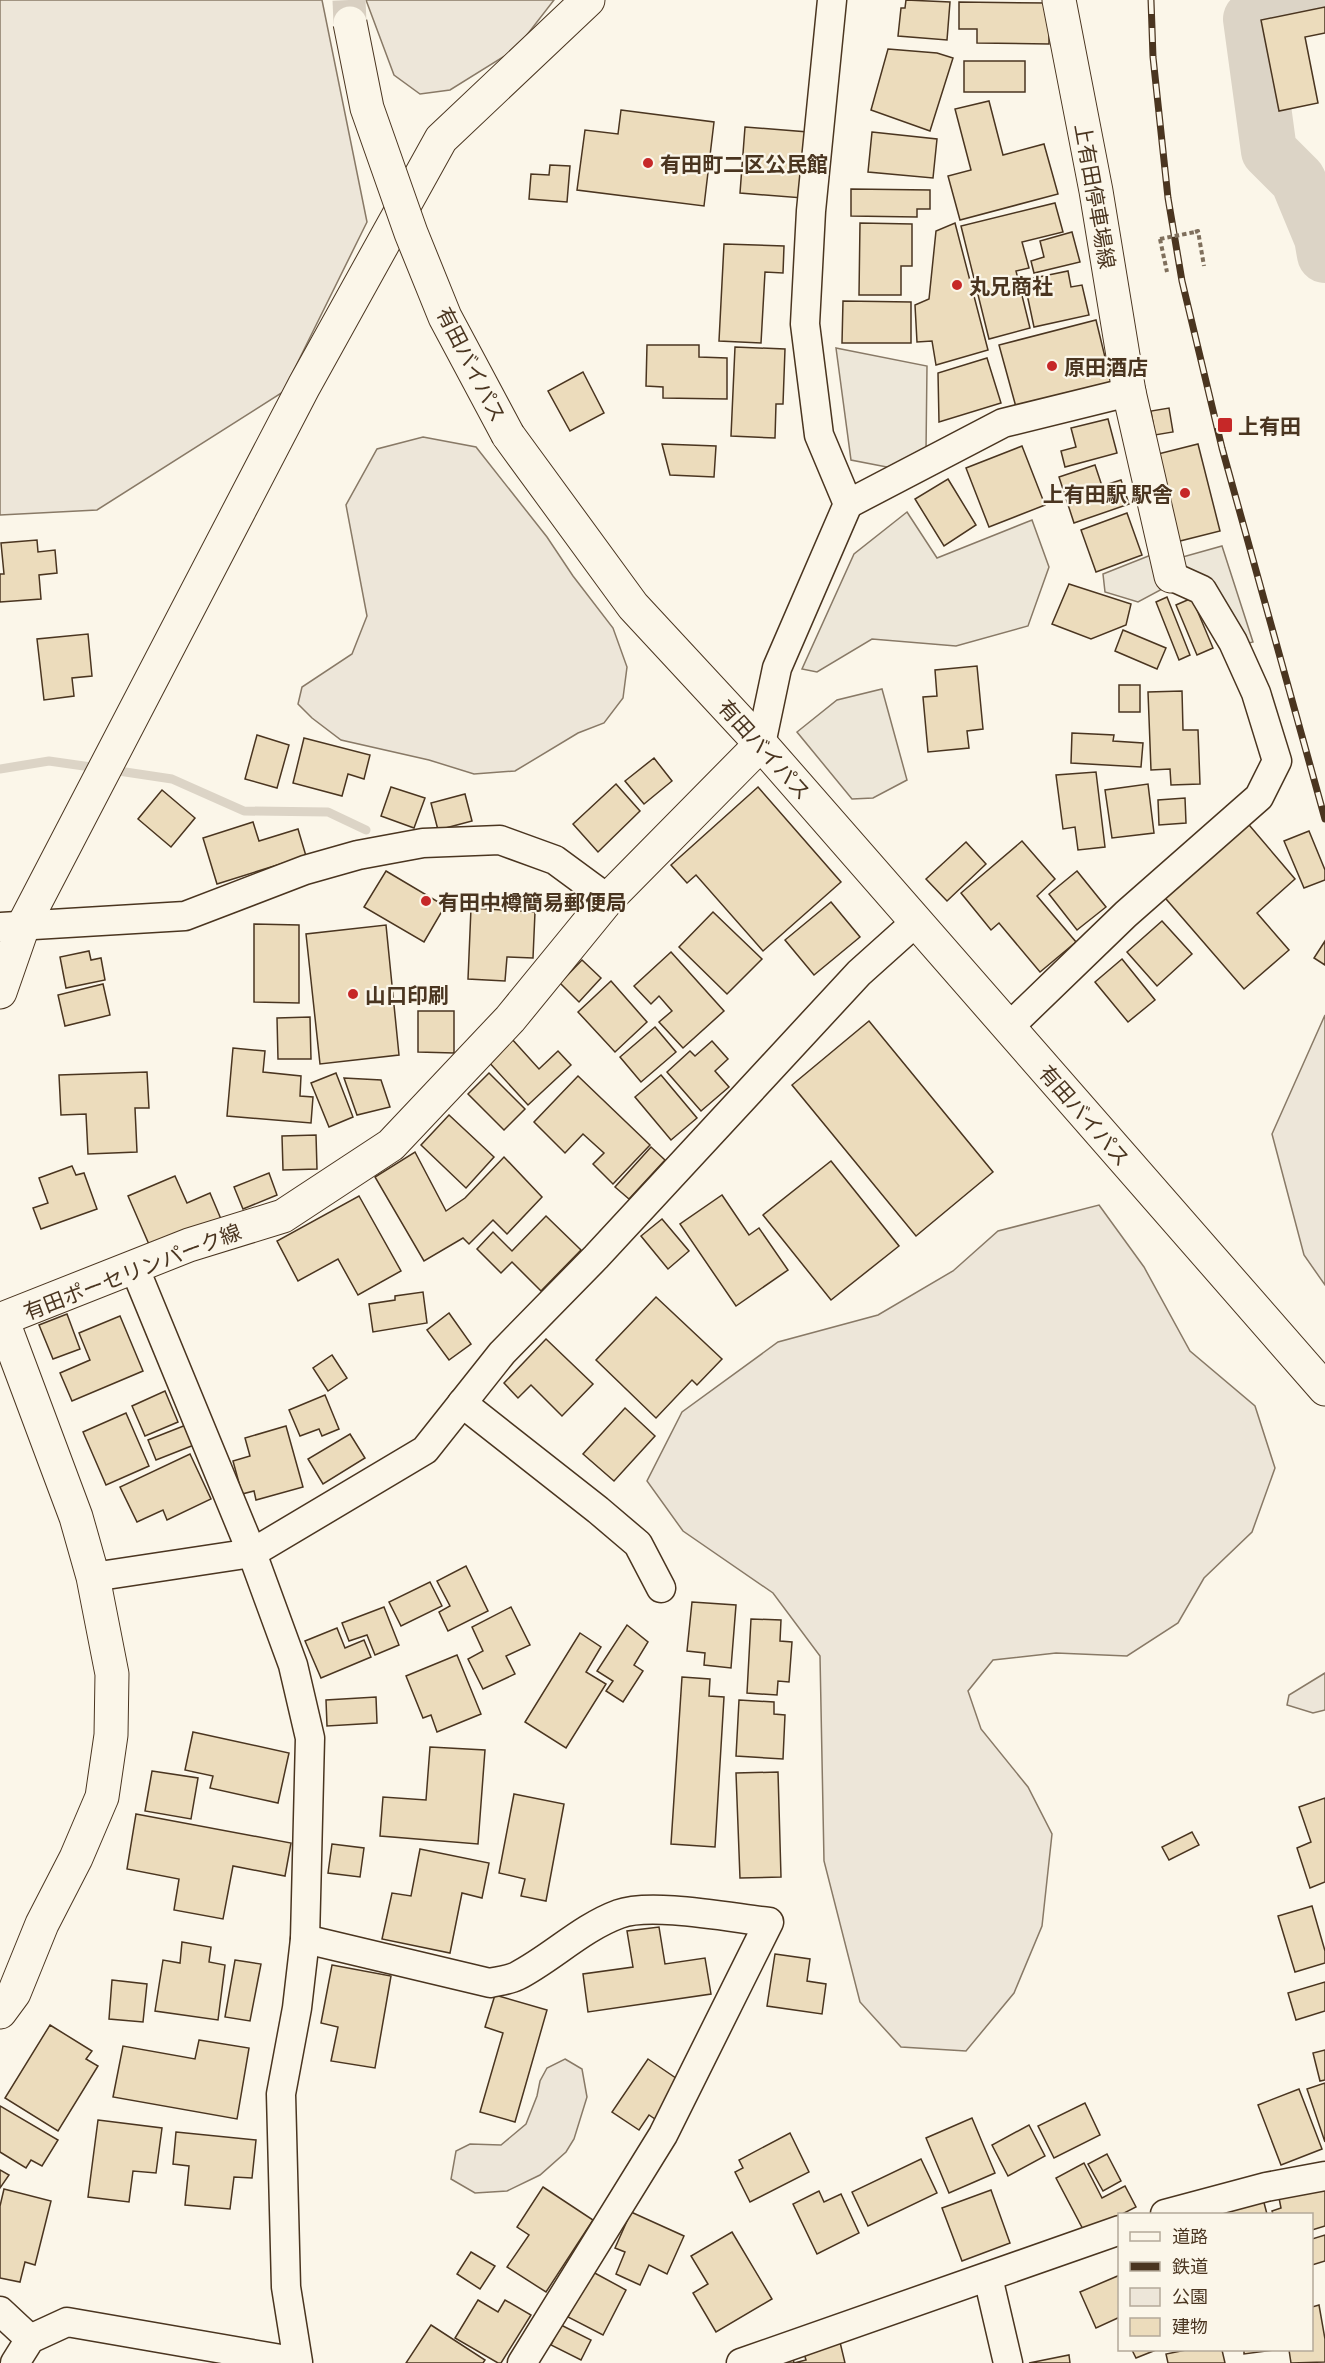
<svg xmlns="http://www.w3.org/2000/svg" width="1325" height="2363" font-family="Barlow,'Noto Sans JP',sans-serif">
<rect width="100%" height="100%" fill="#fbf6e9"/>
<!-- green -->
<g fill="#ede6d9" stroke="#887966" stroke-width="1.5">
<polygon points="0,0 322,0 367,222 283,392 97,510 0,515"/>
<polygon points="366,0 554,0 516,49 450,90 420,94 394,75"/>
<polygon points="423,437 476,447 547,537 573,576 613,628 627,667 623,698 604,723 578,733 515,771 474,774 429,760 341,740 312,718 298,704 302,687 352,654 367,616 346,505 377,449"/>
<polygon points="1325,1015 1325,1285 1304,1255 1272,1134"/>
<polygon points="1099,1205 1144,1267 1190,1351 1255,1406 1275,1468 1252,1532 1204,1578 1178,1623 1127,1656 1056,1653 993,1660 968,1691 981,1729 1028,1787 1052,1834 1042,1926 1014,1993 966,2051 901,2047 860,2002 824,1861 820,1656 773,1593 683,1531 647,1481 682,1412 778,1342 878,1315 953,1271 998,1231"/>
<polygon points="1325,1673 1325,1710 1313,1713 1287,1705 1289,1695"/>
<polygon points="565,2059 582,2069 587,2097 574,2139 566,2152 540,2175 507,2191 475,2193 451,2179 456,2151 470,2144 501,2145 526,2124 537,2096 540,2081 547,2068"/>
</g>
<!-- parking -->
<g fill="#ede7d9" stroke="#887966" stroke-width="1.5">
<polygon points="836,348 927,366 926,451 897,469 851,460"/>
<polygon points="907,512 937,558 1032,520 1049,567 1028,626 956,646 872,639 817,672 802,669 854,554"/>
<polygon points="1222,546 1253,642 1245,644 1182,572 1179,558"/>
<polygon points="1151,555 1166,587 1138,602 1105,592 1103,574"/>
<polygon points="882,689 907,780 873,798 852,799 797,732 837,700"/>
</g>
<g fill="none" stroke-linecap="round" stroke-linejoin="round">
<!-- stream -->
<g stroke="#dcd4c6" stroke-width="9">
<polyline points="0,769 49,761 98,768"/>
<polyline points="112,770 172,779 244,811 328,812 366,830"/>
</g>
<!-- river -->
<polyline stroke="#dcd4c6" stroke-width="56" points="1315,0 1251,19 1269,151 1298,180 1322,238 1325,255"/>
</g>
<!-- building -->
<g fill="#ecdcbc" stroke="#4a3520" stroke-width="1.5">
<polygon points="906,0 950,2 947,40 898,36 901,8 905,8"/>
<polygon points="959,2 1049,3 1049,44 977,43 977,29 959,29"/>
<polygon points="1325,7 1325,33 1305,37 1318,103 1279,111 1261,20"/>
<polygon points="888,49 937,53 953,58 930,131 871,110"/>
<rect x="964" y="61" width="61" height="31"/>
<polygon points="989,101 1003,155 1044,144 1058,194 960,220 948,176 971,170 955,109"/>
<polygon points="621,110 714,122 704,206 577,190 585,130 618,134"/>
<polygon points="745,127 808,132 803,198 740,193"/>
<polygon points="872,132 937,139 933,178 868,172"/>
<polygon points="550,165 570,166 567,202 529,199 531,174 549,175"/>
<polygon points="851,189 930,190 930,209 917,209 917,217 851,216"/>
<polygon points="1055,203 1063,232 1022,242 1029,268 1016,271 1030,328 989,339 961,226"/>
<polygon points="860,223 912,224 912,266 901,266 901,295 859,295"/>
<polygon points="955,223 988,350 936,365 932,341 917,342 915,305 929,299 936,231"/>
<polygon points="1072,232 1080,262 1034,273 1031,261 1044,257 1040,241"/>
<polygon points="724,244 784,246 783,273 765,272 761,343 719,341"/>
<polygon points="1068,271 1071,287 1082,285 1089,315 1034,327 1024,280"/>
<polygon points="843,301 911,302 911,343 842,343"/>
<polygon points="1096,320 1111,382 1016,407 999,345"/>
<polygon points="647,345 699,345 699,357 727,358 727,399 663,398 663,387 646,386"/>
<polygon points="735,347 785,349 783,404 776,404 775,438 731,436"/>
<polygon points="987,358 1001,403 939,422 938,373"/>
<polygon points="583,372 604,413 570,431 548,391"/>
<polygon points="1169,408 1173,432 1155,435 1151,411"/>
<polygon points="1108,419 1117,453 1065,467 1061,451 1076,447 1071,428"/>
<polygon points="662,444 716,446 714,477 670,475"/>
<polygon points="1198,444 1220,531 1172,543 1150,456"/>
<polygon points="1022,446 1045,505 989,527 966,468"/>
<polygon points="1095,465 1102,486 1121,480 1129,504 1074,523 1059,477"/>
<polygon points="948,479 976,525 944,546 915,499"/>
<polygon points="1127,513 1142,555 1096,572 1081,530"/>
<polygon points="37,540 38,552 55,550 57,573 39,575 41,599 0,602 0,574 4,574 1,543"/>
<polygon points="1069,584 1131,604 1126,625 1091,639 1052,624"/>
<polygon points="1167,597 1190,655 1179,660 1156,602"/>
<polygon points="1192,598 1213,648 1197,655 1176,605"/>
<polygon points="1123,630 1166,648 1157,669 1115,651"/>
<polygon points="88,634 92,676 72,678 74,696 44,700 37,639"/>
<polygon points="977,666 983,729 967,731 969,748 928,752 923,697 937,696 935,670"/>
<rect x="1119" y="685" width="21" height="27"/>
<polygon points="1182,691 1183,730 1198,730 1200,784 1171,785 1170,769 1151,770 1148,692"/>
<polygon points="1072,733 1114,735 1113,741 1143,743 1141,767 1071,763"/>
<polygon points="257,735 289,745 277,788 245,779"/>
<polygon points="304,738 370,755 364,779 348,774 342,796 293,783"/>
<polygon points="654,758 672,781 644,804 625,781"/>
<polygon points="1096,772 1105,847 1078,850 1075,827 1063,829 1056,775"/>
<polygon points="616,784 640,811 598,852 573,824"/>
<polygon points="1148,784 1154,833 1112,838 1105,790"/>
<polygon points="391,787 425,798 414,828 381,816"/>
<polygon points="758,787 841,882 763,951 696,875 687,883 671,865"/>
<polygon points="162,790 195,818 171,847 138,819"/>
<polygon points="465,794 472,821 438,830 431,803"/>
<polygon points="1185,798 1186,823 1159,825 1158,800"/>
<polygon points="1244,819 1295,879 1257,913 1289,950 1244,989 1160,892"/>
<polygon points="253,822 259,841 298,829 306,856 217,884 203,838"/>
<polygon points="1309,831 1325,870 1325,880 1304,888 1284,841"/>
<polygon points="1022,841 1055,879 1037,896 1076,942 1040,972 999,923 991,930 961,893"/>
<polygon points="966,842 986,864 947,901 926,879"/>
<polygon points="386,871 445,906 424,942 364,907"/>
<polygon points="1077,871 1106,907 1077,930 1049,894"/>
<polygon points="831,902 860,937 814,975 785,940"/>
<polygon points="471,908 535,912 533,958 507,957 505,981 468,979"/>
<polygon points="713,912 762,959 727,994 679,947"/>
<polygon points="1162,921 1192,954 1157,986 1127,952"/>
<polygon points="254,924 299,925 299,1003 254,1002"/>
<polygon points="386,925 399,1055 320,1064 306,934"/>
<polygon points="1325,941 1325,965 1314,958"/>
<polygon points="89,951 91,960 101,958 105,980 66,988 60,957"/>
<polygon points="671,952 724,1011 683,1048 659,1022 672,1011 659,996 651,1004 634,986"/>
<polygon points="1122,959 1155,1000 1128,1022 1095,982"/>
<polygon points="582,960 601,978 579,1002 560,983"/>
<polygon points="611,981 647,1022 615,1052 578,1012"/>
<polygon points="103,984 110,1015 65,1026 58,995"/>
<polygon points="418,1011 454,1011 454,1053 418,1052"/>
<polygon points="310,1017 311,1059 278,1059 277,1018"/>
<polygon points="869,1021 993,1172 916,1236 792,1085"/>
<polygon points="655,1027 676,1052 641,1082 620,1057"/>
<polygon points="511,1038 539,1069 558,1051 571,1065 528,1105 487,1060"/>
<polygon points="712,1041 728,1059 715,1071 729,1087 701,1111 667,1072 690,1051 695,1056"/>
<polygon points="233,1048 265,1051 263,1072 301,1076 300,1096 313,1097 311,1123 227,1116"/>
<polygon points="147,1072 149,1108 135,1108 137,1152 88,1154 86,1114 61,1115 59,1075"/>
<polygon points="336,1073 353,1117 329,1127 311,1083"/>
<polygon points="489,1073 525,1109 504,1130 468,1094"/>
<polygon points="661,1075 697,1118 671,1140 635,1097"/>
<polygon points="578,1076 650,1145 613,1184 593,1164 604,1153 583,1134 565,1153 534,1122"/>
<polygon points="344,1078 381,1080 390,1107 357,1115"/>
<polygon points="449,1115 494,1157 466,1188 421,1145"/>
<polygon points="316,1135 317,1169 283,1170 282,1136"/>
<polygon points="651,1147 665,1160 629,1199 615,1187"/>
<polygon points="415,1152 446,1211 465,1198 504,1157 542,1197 507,1234 493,1220 469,1244 463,1238 424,1261 375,1177"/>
<polygon points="831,1161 899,1246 831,1300 763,1215"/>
<polygon points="72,1166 76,1175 84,1173 97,1209 41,1229 33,1208 48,1203 39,1178"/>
<polygon points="269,1173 277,1195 243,1209 234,1187"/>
<polygon points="175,1176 187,1203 210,1193 221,1219 151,1249 128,1196"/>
<polygon points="722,1195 749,1235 759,1228 788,1270 736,1306 680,1224"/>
<polygon points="359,1196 401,1271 358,1295 338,1259 298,1281 277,1241"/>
<polygon points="546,1216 581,1250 541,1291 512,1262 501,1273 477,1249 493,1232 512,1251"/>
<polygon points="662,1219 689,1251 668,1269 641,1236"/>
<polygon points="423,1292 427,1323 373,1332 369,1304 395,1300 395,1296"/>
<polygon points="656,1297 722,1359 697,1385 692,1380 656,1418 596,1360"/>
<polygon points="449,1313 471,1344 449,1360 427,1330"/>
<polygon points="67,1314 80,1349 53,1359 39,1325"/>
<polygon points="120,1316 143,1371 72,1401 60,1373 90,1360 79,1333"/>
<polygon points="546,1339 593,1384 562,1416 531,1385 518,1398 504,1383"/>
<polygon points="332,1355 347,1378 328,1391 313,1368"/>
<polygon points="165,1391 178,1422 145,1436 132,1406"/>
<polygon points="325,1395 339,1429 322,1436 319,1429 300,1436 289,1410"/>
<polygon points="625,1408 655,1436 614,1481 583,1454"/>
<polygon points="126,1413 149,1466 106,1485 83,1432"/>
<polygon points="186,1425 194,1445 156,1460 148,1440"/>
<polygon points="286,1426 303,1487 256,1500 254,1491 242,1494 233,1461 250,1456 245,1438"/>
<polygon points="350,1434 365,1458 323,1484 308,1459"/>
<polygon points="190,1454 211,1499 167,1520 163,1510 137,1522 120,1487"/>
<polygon points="466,1566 488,1611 448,1631 439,1612 450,1606 437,1581"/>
<polygon points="430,1582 442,1606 401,1626 389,1602"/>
<polygon points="692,1602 736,1605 731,1668 704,1665 705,1653 687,1651"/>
<polygon points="384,1607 399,1645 375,1655 367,1635 349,1641 342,1623"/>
<polygon points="511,1607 530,1645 506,1656 515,1674 483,1689 468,1659 483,1651 472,1627"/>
<polygon points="751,1619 781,1620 780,1641 792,1642 789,1682 778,1681 777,1695 747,1693"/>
<polygon points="627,1625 648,1642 634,1665 643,1671 623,1702 606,1691 613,1681 597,1671"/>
<polygon points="337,1628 345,1648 364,1640 371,1657 321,1678 305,1641"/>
<polygon points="580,1633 601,1647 586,1672 606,1684 566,1748 525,1722"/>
<polygon points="457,1655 481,1714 437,1732 431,1715 423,1718 406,1676"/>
<polygon points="682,1677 710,1679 709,1696 724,1697 715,1847 671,1844"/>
<polygon points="376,1697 377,1723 327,1726 326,1700"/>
<polygon points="739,1700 774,1702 774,1714 785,1715 783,1759 736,1756"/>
<polygon points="193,1732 289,1753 278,1803 210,1788 213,1776 185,1770"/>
<polygon points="430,1747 485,1750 478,1844 380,1836 383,1797 426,1800"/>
<polygon points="152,1771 198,1778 191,1819 145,1811"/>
<polygon points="778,1772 781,1877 740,1878 736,1773"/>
<polygon points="514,1794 564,1804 546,1901 521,1896 525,1879 499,1873"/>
<polygon points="1325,1798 1325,1882 1310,1888 1297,1848 1311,1842 1299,1807"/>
<polygon points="136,1814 291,1843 285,1876 233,1866 223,1919 174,1910 179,1879 127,1869"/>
<polygon points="1192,1832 1199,1845 1169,1860 1162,1847"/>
<polygon points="332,1844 364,1848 360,1877 328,1873"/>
<polygon points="420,1849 489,1863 482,1898 462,1893 450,1953 382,1939 392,1893 411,1896"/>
<polygon points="1312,1906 1325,1951 1325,1963 1295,1972 1278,1916"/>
<polygon points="659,1927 665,1964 705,1958 711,1994 588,2012 583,1974 633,1967 627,1931"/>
<polygon points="182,1942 211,1947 209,1962 225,1965 218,2020 155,2011 163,1960 180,1963"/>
<polygon points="775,1954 810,1959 807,1981 826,1984 822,2014 767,2006"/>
<polygon points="235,1960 261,1964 250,2021 225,2017"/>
<polygon points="332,1965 391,1976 375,2068 331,2061 338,2027 321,2023"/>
<polygon points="112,1980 147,1984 143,2022 109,2019"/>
<polygon points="1325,1982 1325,2011 1296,2020 1288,1993"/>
<polygon points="495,1995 547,2010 515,2122 480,2112 503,2033 485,2027"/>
<polygon points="50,2025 92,2051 86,2059 98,2066 58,2131 5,2098"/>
<polygon points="199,2040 249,2048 237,2119 113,2097 123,2046 195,2059"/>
<polygon points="1325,2050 1325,2080 1320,2081 1313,2053"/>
<polygon points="648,2059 683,2083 658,2121 649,2115 639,2130 612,2112"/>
<polygon points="1325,2083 1325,2142 1307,2089"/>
<polygon points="1299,2089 1322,2149 1281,2165 1258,2105"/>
<polygon points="1085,2103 1100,2135 1054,2158 1038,2126"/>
<polygon points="0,2106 58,2140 42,2166 31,2160 26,2168 0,2152"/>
<polygon points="972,2118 995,2173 949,2193 926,2138"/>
<polygon points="98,2120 162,2128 156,2173 133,2171 129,2202 88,2197"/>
<polygon points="1029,2125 1045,2156 1008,2176 992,2145"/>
<polygon points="176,2132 256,2140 252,2178 234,2177 230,2209 185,2205 189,2166 173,2164"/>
<polygon points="790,2133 809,2172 750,2202 735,2172 743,2168 739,2160"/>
<polygon points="1107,2154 1121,2181 1103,2191 1088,2164"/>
<polygon points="921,2159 937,2193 868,2226 852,2192"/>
<polygon points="1084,2163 1102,2198 1125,2186 1136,2207 1085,2233 1056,2178"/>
<polygon points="0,2170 9,2175 0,2188"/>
<polygon points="1325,2186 1325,2226 1312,2230 1312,2214 1273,2214 1272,2211 1281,2208 1279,2198"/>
<polygon points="543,2187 593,2220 546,2292 507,2267 529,2235 517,2227"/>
<polygon points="4,2189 51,2201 35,2265 25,2262 20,2282 0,2278 0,2206"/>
<polygon points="991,2190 1010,2243 962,2261 942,2208"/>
<polygon points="819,2191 824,2202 841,2194 859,2233 817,2254 793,2204"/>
<polygon points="1263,2199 1267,2214 1213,2214"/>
<polygon points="631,2212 684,2236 667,2274 649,2265 640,2285 616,2274 625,2252 615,2248"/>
<polygon points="732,2232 772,2299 716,2332 693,2293 708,2284 691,2256"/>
<polygon points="1325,2235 1325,2261 1312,2265 1312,2239"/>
<polygon points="471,2252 495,2266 480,2289 457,2274"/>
<polygon points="591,2271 626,2290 603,2335 568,2317"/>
<polygon points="1120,2275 1120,2317 1096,2328 1080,2292"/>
<polygon points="478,2300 498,2312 505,2300 531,2315 501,2363 498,2363 455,2338"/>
<polygon points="1319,2305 1325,2339 1325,2362 1291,2363 1289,2350 1312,2350 1312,2307"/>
<polygon points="431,2325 485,2360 483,2363 406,2363"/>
<polygon points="561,2325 591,2340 581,2360 551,2345"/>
<polygon points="839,2338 845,2363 757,2363 792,2354 794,2363 806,2360 802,2347"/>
<polygon points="1132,2350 1156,2350 1136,2358"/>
<polygon points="1186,2350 1222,2350 1225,2363 1168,2363 1166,2354"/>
<polygon points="1244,2350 1274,2350 1244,2354"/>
<polygon points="1069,2355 1070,2363 1029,2363"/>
</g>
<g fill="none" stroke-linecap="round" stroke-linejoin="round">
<!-- trunk-tunnel -->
<polyline stroke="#d8cfc1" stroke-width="33" stroke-dasharray="33 16" stroke-linecap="butt" points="349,0 350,23"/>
<defs>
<g id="minor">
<polyline points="848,504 1003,423 1129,392"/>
<polyline points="761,744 777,668 848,504 819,435 805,324 811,211 832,0"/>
<polyline points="0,927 185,916 305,870 358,855 423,843 500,840 555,860 608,899"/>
<polyline points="1009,1027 1126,914 1259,797 1277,761 1256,693 1233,642 1202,590 1171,576"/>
<polyline points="462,1403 598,1510 638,1544 661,1588"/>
<polyline points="93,1577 252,1553 425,1450 502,1353 596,1257 859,973 917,921"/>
<path d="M305,1939L490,1983C499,1981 509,1980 517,1976C552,1958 581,1928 619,1914C651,1902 732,1918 769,1922L663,2135L522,2363"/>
<polyline points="1165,2214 1266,2187 1325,2176"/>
<polyline points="988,2277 1008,2363"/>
<polyline points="0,2311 30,2339"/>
<polyline points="15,2363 30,2339 67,2322 298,2362 286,2287 281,2094 297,2008 305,1939 310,1738 293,1665 252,1553 135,1269"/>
<polyline points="741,2363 1120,2230"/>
</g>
<g id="tertiary">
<polyline points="1129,392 1171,576"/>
<polyline points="0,992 23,926 304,386 441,139 588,0"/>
</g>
<g id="secondary">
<polyline points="1059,0 1096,191 1129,392"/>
<polyline points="0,2012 14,1993 42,1924 76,1858 102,1797 111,1735 112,1674 93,1577 76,1517 2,1319 189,1245 283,1216 391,1145 510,1019 608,899 761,744"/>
</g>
<polyline id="trunk" points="508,435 633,606 761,744 1325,1389"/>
</defs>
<!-- minor casing -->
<use href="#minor" stroke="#4a3520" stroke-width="31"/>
<!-- tertiary casing -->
<use href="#tertiary" stroke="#4a3520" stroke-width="35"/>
<!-- secondary casing -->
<use href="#secondary" stroke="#4a3520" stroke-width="35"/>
<!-- trunk casing -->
<use href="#trunk" stroke="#4a3520" stroke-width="35"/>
<!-- path -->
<g stroke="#7f6f5c" stroke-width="4" stroke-dasharray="4.5 3" stroke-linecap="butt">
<polyline points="1195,232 1198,231 1204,266"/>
<polyline points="1160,239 1167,272"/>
</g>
<!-- minor -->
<use href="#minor" stroke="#fbf6e9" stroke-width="28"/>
<!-- tertiary -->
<use href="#tertiary" stroke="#fbf6e9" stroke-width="33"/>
<!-- secondary -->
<use href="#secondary" stroke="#fbf6e9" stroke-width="33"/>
<!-- trunk -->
<use href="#trunk" stroke="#fbf6e9" stroke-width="33"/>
<defs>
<polyline id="rail" points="1151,0 1153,57 1168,198 1182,281 1222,448 1325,819"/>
</defs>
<!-- rail casing -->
<use href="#rail" stroke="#4a3520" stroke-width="7"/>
<!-- rail -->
<use href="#rail" stroke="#fbf6e9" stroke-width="4.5" stroke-dasharray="14" stroke-linecap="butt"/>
<defs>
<polyline id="trunk-bridge" points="350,23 367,108 411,233 445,317 508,435"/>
</defs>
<!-- trunk-bridge casing -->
<use href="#trunk-bridge" stroke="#4a3520" stroke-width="35" stroke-linecap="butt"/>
<!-- path-bridge -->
<polyline stroke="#7f6f5c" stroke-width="4" stroke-dasharray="4.5 3" stroke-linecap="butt" points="1160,239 1195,232"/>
<!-- trunk-bridge -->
<use href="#trunk-bridge" stroke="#fbf6e9" stroke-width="33"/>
</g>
<!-- markers -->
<g fill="#c62828" stroke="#fbf6e9" stroke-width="2">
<circle cx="648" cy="163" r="6"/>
<circle cx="957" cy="285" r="6"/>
<circle cx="1052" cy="366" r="6"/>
<rect x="1217" y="417" width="16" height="16" rx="3"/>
<circle cx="1185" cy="493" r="6"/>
<circle cx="426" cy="901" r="6"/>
<circle cx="353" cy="994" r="6"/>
</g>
<g text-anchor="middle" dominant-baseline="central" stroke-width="4.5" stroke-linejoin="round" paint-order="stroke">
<!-- poi labels -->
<g font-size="21" font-weight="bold" fill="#4a3520" stroke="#fbf6e9" text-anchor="start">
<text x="660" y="163">有田町二区公民館</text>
<text x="969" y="285">丸兄商社</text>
<text x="1064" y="366">原田酒店</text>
<text x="1238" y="425">上有田</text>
<text x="1173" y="493" text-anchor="end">上有田駅 駅舎</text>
<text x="438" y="901">有田中樽簡易郵便局</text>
<text x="365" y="994">山口印刷</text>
</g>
<!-- street labels -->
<g font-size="21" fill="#4a3520" stroke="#fbf6e9">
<text transform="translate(1096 196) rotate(80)">上有田停車場線</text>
<text transform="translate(472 364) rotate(63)">有田バイパス</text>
<text transform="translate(765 749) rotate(48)">有田バイパス</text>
<text transform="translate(1085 1115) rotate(49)">有田バイパス</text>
<text transform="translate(132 1271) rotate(-21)">有田ポーセリンパーク線</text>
</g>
</g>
<!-- legend -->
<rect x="1118" y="2213" width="195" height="138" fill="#fbf6e9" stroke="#b4a999" stroke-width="1.5"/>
<rect x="1130" y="2232" width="30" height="9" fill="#fbf6e9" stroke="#b4a999" stroke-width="1.5"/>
<text x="1172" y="2243" font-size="18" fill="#4a3520">道路</text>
<rect x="1130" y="2262" width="30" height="9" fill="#4a3520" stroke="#b4a999" stroke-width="1.5"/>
<text x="1172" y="2273" font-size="18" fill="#4a3520">鉄道</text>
<rect x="1130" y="2288" width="30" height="18" fill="#ede6d9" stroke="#b4a999" stroke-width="1.5"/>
<text x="1172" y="2303" font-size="18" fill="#4a3520">公園</text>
<rect x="1130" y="2318" width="30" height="18" fill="#ecdcbc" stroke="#b4a999" stroke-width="1.5"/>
<text x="1172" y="2333" font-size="18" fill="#4a3520">建物</text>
</svg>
